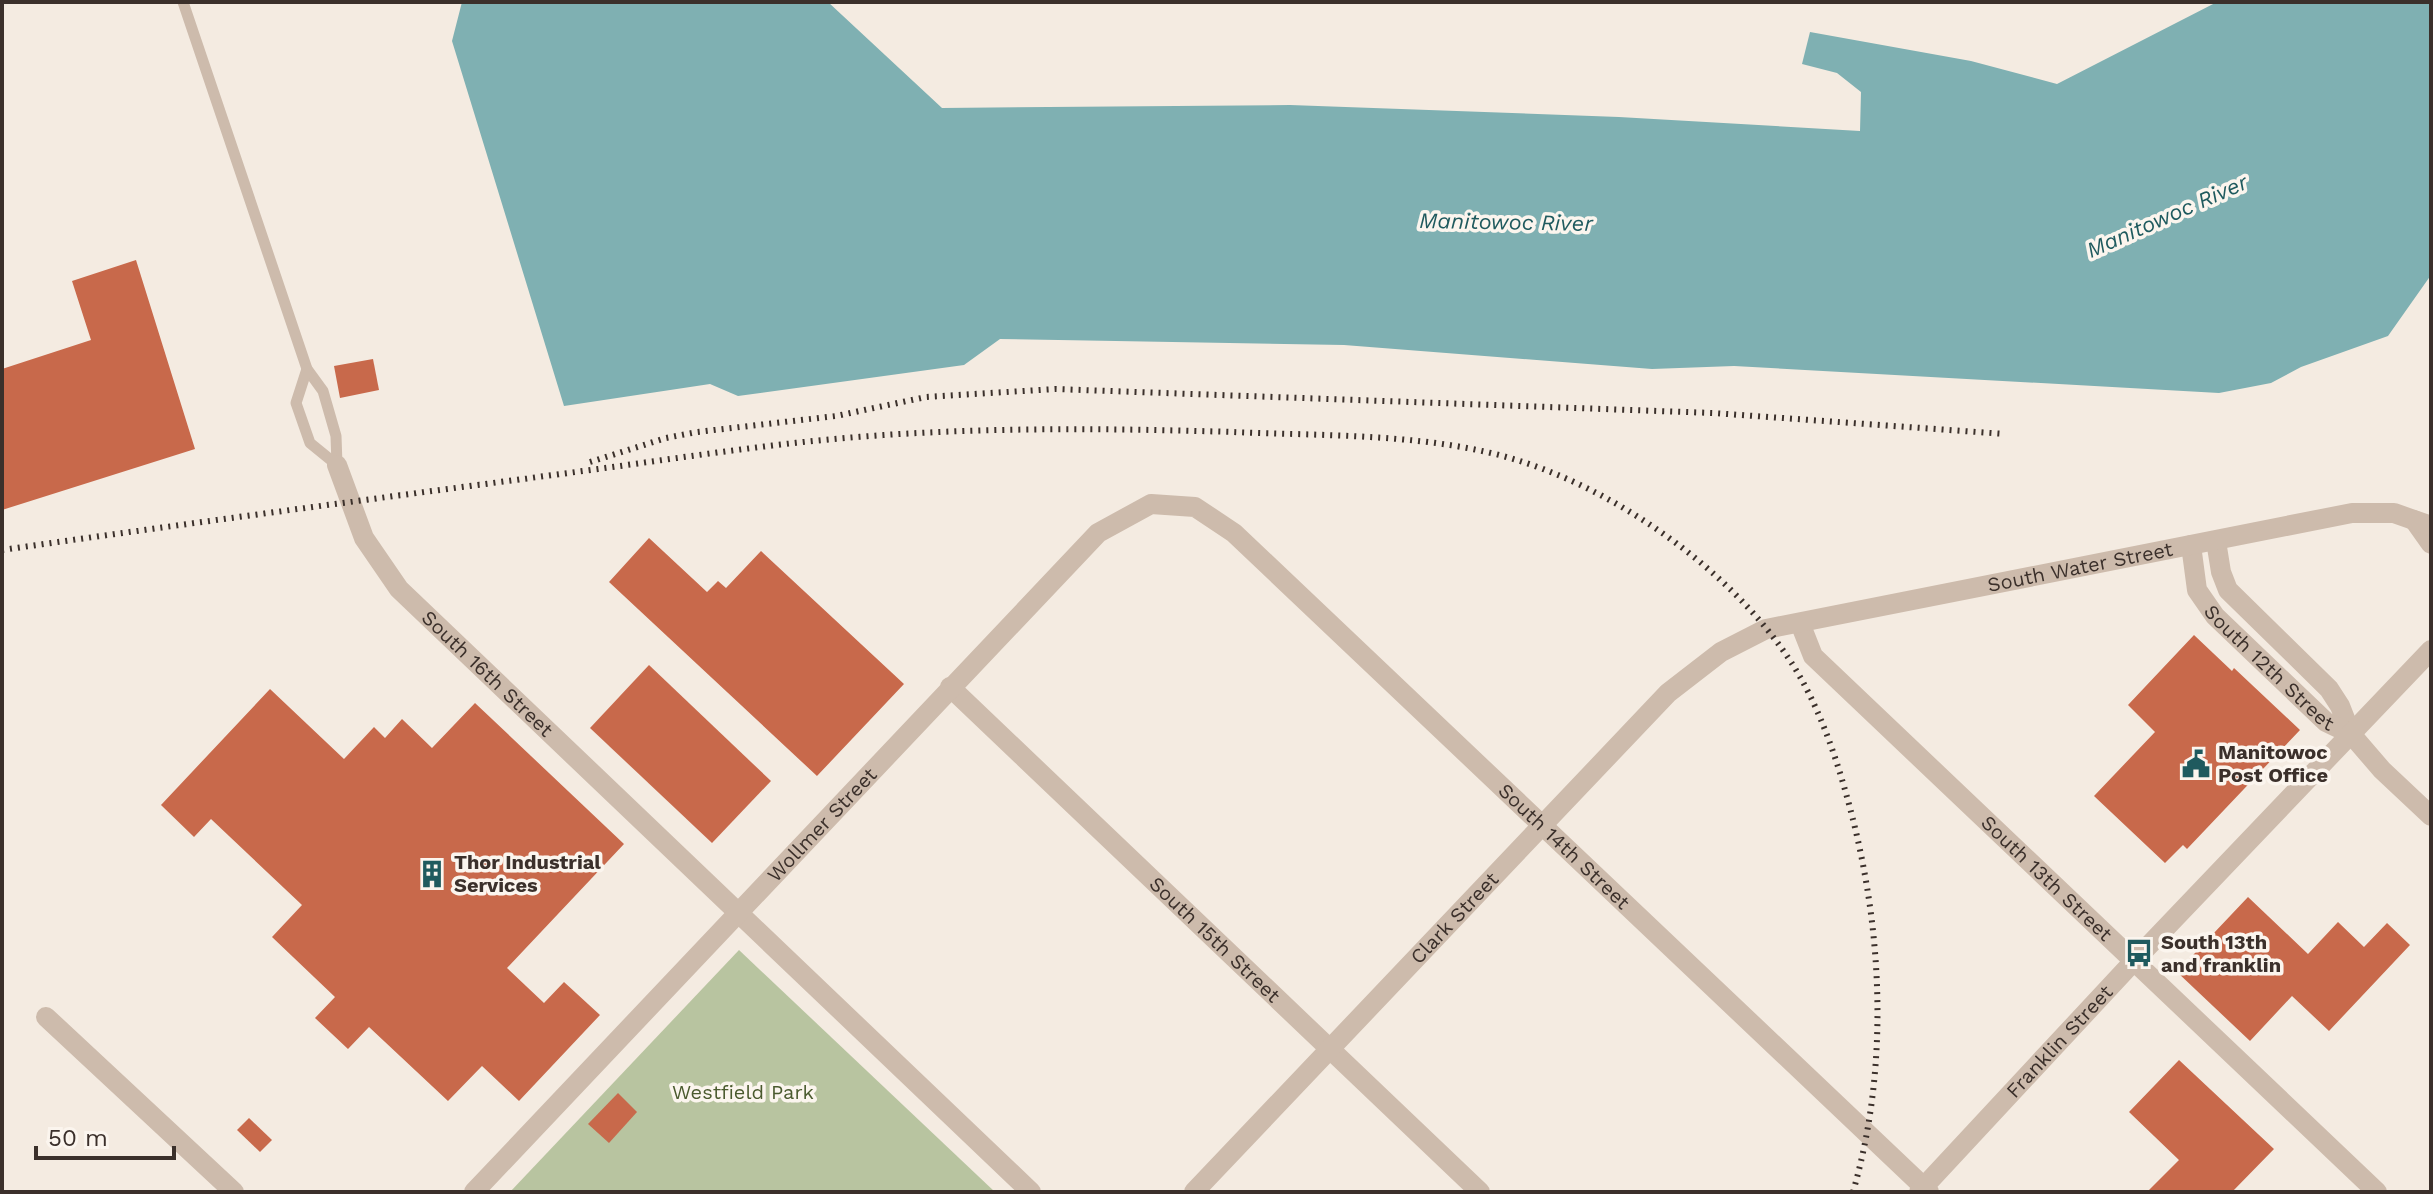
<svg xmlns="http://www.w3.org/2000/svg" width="2433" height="1194" font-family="'Work Sans',sans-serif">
<rect width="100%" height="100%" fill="#f4ebe1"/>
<!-- green -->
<polygon fill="#b8c4a0" points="739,950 995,1192 510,1192"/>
<!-- water -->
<polygon fill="#7fb0b2" points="462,2 828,2 942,108 1290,105 1619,117 1860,131 1861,92 1837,73 1802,64 1810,32 1971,61 2057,84 2217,2 2431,2 2431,275 2388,336 2301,367 2271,383 2219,393 1734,366 1652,369 1344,345 1000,339 964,365 738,396 710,384 564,406 452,41"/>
<!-- building -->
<g fill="#c8694b">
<polygon points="136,260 195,449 2,510 2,369 91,340 72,281"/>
<polygon points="373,359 379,390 340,398 334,366"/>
<polygon points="649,538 707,592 718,581 726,588 761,551 904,684 817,776 609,582"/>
<polygon points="2194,635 2232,671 2234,668 2300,730 2187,849 2183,845 2165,863 2094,796 2155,732 2128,705"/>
<polygon points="649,665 771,781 712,843 590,728"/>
<polygon points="270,689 344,759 374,727 385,738 402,719 432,748 475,703 624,844 507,968 544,1003 564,982 600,1015 519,1101 482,1066 448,1101 369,1027 348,1049 315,1018 335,997 272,937 302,905 211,819 194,837 161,805"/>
<polygon points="2248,897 2308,954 2338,922 2364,947 2387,923 2410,945 2329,1031 2292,996 2250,1041 2177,972"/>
<polygon points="2179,1060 2274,1149 2232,1192 2147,1192 2179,1160 2129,1112"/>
<polygon points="618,1093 637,1112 609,1143 588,1124"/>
<polygon points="249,1118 272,1140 260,1152 237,1130"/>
</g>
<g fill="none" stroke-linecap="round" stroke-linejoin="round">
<!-- lane -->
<g stroke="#cdbbac" stroke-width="11">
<polyline points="183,2 307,369 323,391 336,436 337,465"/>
<polyline points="307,369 296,403 310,443 337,465"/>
</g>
<!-- street -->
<g stroke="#cdbbac" stroke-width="20">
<path id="s1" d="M337,465L364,538L399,589L1031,1192"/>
<polyline points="2414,520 2431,544"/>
<polyline points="2216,541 2221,572 2228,590 2329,689 2340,706 2351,734"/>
<path id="s2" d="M2191,545L2197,590L2215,616L2326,722L2351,734L2382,770L2431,816"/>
<path id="s3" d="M1800,623L1813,656L2377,1192"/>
<path id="s4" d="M950,687L1480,1192"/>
<polyline points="46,1017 234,1192"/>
<path id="s5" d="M474,1192L1098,533L1151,504L1195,507L1234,533L1929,1192"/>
<path id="s6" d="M1194,1192L1668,693L1721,652L1766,629L2352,513H2394L2431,526"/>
<path id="s7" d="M1919,1192L2133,962L2431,650"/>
</g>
<!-- rail -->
<g stroke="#3b302b" stroke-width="6" stroke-dasharray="2 6" stroke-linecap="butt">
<polyline points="590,462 666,438 697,432 836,416 926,397 1055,389 1713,413 2005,434"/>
<path d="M2,550C190,523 379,498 568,473C660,461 752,446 845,438C974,427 1104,428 1233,432C1325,436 1435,433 1523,462C1623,494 1733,573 1791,662C1819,705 1837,759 1850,808C1883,932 1889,1068 1853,1192"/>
</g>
</g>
<!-- icons -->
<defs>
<symbol id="civic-bare" viewBox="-9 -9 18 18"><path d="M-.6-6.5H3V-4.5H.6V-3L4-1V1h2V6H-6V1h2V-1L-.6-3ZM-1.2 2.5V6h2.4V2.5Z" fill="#1f5a5e" stroke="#fbf5ee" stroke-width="2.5" paint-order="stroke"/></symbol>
<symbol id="building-bare" viewBox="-9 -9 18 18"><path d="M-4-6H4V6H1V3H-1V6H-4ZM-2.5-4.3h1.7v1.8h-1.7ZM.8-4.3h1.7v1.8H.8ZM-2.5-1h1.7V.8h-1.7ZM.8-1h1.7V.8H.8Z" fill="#1f5a5e" stroke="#fbf5ee" stroke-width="2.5" paint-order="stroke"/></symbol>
<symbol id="bus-bare" viewBox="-9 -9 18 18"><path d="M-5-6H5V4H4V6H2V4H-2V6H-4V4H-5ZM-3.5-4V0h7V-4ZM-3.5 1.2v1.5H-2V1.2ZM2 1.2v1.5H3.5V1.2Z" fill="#1f5a5e" stroke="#fbf5ee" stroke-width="2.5" paint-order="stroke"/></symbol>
</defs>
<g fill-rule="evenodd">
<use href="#civic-bare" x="2176" y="744" width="40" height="40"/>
<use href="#building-bare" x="412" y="854" width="40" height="40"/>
<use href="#bus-bare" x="2119" y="933" width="40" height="40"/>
</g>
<g text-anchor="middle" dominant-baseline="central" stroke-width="7" stroke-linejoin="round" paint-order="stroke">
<!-- street labels -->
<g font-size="20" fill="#3b302b" stroke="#fbf5ee">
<text stroke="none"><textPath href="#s6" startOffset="1126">South Water Street</textPath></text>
<text stroke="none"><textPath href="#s2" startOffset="152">South 12th Street</textPath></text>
<text stroke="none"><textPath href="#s1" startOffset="262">South 16th Street</textPath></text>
<text stroke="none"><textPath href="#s5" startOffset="506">Wollmer Street</textPath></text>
<text stroke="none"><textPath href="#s5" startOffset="1514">South 14th Street</textPath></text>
<text stroke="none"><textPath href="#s3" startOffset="358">South 13th Street</textPath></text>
<text stroke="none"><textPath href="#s6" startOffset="378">Clark Street</textPath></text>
<text stroke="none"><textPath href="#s4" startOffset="366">South 15th Street</textPath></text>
<text stroke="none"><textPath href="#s7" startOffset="206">Franklin Street</textPath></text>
</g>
<!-- poi labels -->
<g font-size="20" font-weight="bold" fill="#3b302b" stroke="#fbf5ee" text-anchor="start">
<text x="2218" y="752">Manitowoc<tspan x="2218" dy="23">Post Office</tspan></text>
<text x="454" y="862">Thor Industrial<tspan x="454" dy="23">Services</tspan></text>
<text x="2161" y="942">South 13th<tspan x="2161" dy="23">and franklin</tspan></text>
</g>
<!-- park labels -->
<g font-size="20" fill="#4a5a2e" stroke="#fbf5ee">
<text x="743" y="1092">Westfield Park</text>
</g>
<!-- water labels -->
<g font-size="22" font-style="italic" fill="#1f5a5e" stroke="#fbf5ee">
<text transform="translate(2167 216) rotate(-24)">Manitowoc River</text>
<text transform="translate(1506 222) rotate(1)">Manitowoc River</text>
</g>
</g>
<!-- border -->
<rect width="2433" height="1194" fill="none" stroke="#3b302b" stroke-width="8"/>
<!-- scale -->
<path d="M36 1146v12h138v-12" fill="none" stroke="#3b302b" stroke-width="4"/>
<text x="48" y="1146" font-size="24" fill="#3b302b" stroke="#fbf5ee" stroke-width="6" paint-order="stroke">50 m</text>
</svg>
